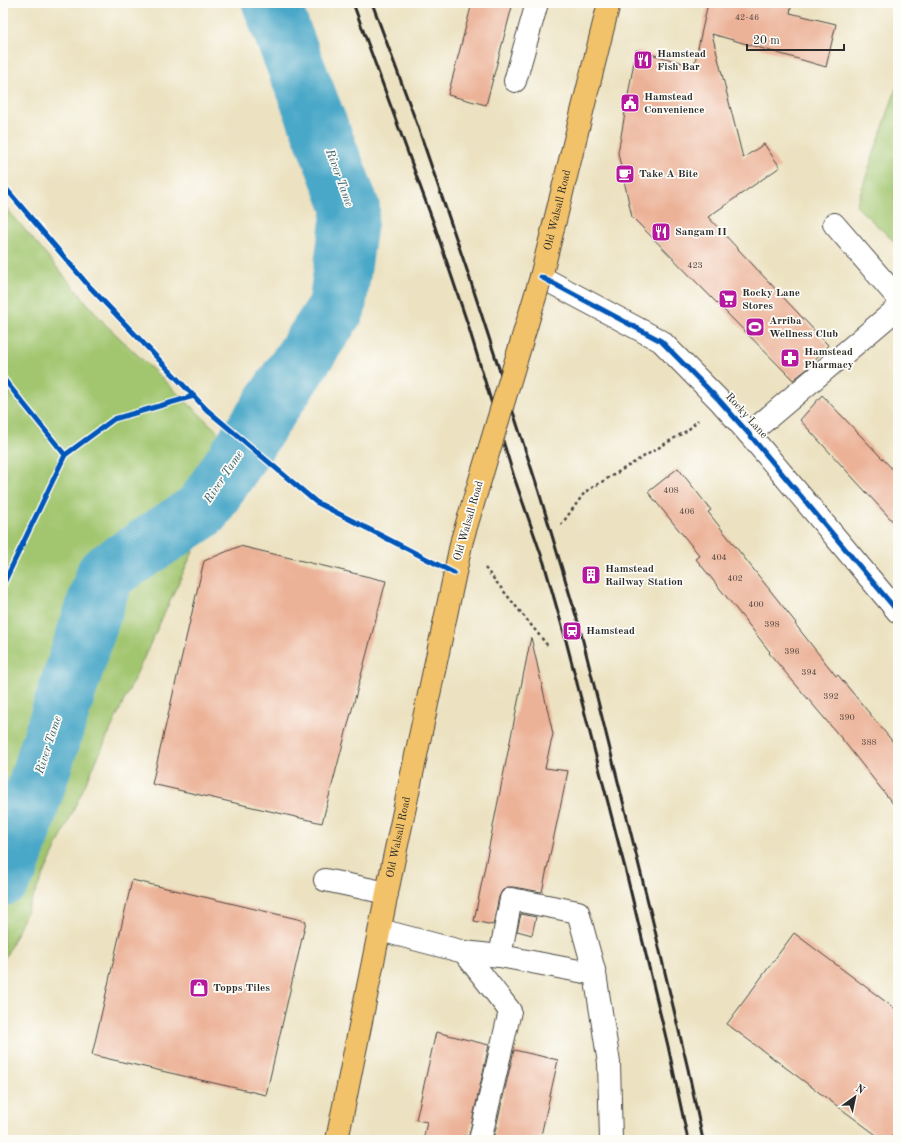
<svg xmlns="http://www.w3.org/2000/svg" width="901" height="1143" font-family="'Old Standard TT',serif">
<rect width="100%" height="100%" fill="#fdfcf7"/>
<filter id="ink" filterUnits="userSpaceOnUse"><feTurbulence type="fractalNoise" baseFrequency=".025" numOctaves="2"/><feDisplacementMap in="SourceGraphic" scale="8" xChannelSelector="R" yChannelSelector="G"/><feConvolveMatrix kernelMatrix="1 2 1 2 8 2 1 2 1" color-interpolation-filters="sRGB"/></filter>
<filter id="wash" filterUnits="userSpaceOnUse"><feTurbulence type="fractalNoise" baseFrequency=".012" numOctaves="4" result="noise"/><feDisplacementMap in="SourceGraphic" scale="16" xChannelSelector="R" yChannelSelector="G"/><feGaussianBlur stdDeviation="0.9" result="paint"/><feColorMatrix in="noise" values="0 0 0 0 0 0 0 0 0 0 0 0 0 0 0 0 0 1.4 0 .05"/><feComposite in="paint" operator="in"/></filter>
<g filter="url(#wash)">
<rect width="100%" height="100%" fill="#ece2c1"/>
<!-- green -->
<g fill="#a2c670" stroke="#66784e">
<polygon points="898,83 898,245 856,206"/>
<polygon points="3,204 105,324 237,450 208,519 6,956 3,958"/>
</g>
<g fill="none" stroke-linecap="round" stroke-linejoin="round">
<!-- river -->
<polyline stroke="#49a7c8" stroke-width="58" points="3,877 11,864 105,574 202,510 337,307 351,208 271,3"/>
</g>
<g id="blocks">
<!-- building -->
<g fill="#ecb298">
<polygon points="472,3 513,3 486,105 448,95"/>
<polygon points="708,3 792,3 790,13 836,24 826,67 712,34 743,158 764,144 780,167 708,217 828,345 806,370 793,380 632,217 618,153 636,50 694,66"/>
<polygon points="822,395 898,475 898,527 800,420"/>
<polygon points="678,468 711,510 708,512 796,623 795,624 836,676 838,675 898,748 898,810 842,739 769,653 770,652 749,625 696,559 700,556 648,492"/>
<polygon points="240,546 386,581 322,823 152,784 204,561"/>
<polygon points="531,637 553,734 545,768 568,771 542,892 513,887 507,887 502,891 499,897 493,925 474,921"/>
<polygon points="132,880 306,921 266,1095 92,1055"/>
<polygon points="521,914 536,917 532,935 517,931"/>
<polygon points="794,933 898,1011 898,1128 889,1140 883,1140 727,1024"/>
<polygon points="436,1032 489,1045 468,1140 423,1140 427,1122 416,1120"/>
<polygon points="514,1050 558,1060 540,1140 513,1140 494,1136"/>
</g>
</g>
</g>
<g filter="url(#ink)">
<use href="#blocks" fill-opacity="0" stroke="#484642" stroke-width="1"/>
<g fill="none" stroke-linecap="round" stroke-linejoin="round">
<defs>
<g id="minor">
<polyline points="515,81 537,3"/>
<polyline points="834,224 898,298"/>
<polyline points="541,277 661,341 719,400 749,434 898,612"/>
<polyline points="749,434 898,308"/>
<polyline points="325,880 387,893"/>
<polyline points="380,930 464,952 510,1011 480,1140"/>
<polyline points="464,952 500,956 595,974 609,1063 611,1140"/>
<polyline points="500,956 511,899 578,912 595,974"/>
</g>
<g id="major">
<path id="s1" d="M541,277L609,3"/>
<path id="s2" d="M337,1140L393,863L462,540"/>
</g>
</defs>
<!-- minor casing -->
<use href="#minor" stroke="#484642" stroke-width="24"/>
<!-- major casing -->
<use href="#major" stroke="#484642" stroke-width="24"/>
<!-- path -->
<g stroke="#484642" stroke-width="2.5" stroke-dasharray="3 3" stroke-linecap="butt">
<polyline points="561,525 585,492 688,430 698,420"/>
<polyline points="485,568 548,646"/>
</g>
<!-- minor -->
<use href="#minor" stroke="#fff" stroke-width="22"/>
<!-- major -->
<use href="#major" stroke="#f2c26a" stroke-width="22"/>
<!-- rail -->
<g stroke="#2b2b2b" stroke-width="3">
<polyline points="353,3 434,224 468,325 514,477 544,563 564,633 626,872 668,1046 688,1140"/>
<polyline points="372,3 418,127 468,273 539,492 580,629 652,918 688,1069 703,1140"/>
</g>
<defs>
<polyline id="major-bridge" points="462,540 541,277"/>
</defs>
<!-- major-bridge casing -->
<use href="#major-bridge" stroke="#484642" stroke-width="24" stroke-linecap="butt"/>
<!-- major-bridge -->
<use href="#major-bridge" stroke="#f2c26a" stroke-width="22"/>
<defs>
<g id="cycleway">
<polyline points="3,185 88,285 207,410 316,502 454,573"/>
<polyline points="541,277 661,341 719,400 749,434 898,612"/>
<polyline points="3,378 65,455"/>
<polyline points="3,585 65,455 114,419 194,396"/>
</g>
</defs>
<!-- cycleway casing -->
<use href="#cycleway" stroke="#fdfcf7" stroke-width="8"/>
<!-- cycleway -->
<use href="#cycleway" stroke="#0057b8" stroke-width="5"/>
</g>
</g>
<!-- icons -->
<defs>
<symbol id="restaurant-square" viewBox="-11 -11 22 22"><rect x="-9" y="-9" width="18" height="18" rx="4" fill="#b5179e" stroke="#fdfcf7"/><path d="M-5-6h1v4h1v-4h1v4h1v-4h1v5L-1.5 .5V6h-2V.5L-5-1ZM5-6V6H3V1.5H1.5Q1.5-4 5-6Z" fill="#fff"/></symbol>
<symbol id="civic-square" viewBox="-11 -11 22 22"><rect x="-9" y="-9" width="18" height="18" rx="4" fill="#b5179e" stroke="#fdfcf7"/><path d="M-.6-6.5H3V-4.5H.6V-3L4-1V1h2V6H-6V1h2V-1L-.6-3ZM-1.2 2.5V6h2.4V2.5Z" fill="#fff"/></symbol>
<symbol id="cafe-square" viewBox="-11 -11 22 22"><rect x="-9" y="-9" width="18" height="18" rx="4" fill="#b5179e" stroke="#fdfcf7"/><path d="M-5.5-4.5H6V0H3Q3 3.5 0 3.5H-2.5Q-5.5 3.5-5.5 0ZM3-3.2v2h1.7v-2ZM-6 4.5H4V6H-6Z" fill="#fff"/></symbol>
<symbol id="supermarket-square" viewBox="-11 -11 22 22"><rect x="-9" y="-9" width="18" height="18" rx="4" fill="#b5179e" stroke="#fdfcf7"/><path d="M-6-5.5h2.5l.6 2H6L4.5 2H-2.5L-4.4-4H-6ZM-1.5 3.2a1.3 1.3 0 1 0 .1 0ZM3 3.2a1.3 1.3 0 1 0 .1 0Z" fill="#fff"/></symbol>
<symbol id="stadium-square" viewBox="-11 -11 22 22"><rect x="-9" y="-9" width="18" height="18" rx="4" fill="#b5179e" stroke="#fdfcf7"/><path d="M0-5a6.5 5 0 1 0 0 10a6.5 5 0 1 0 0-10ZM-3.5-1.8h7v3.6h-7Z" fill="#fff"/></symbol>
<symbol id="pharmacy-square" viewBox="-11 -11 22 22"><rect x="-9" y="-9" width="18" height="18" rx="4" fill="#b5179e" stroke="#fdfcf7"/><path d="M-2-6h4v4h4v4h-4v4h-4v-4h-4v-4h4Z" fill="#fff"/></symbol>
<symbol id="building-square" viewBox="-11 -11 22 22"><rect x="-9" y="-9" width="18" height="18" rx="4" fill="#b5179e" stroke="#fdfcf7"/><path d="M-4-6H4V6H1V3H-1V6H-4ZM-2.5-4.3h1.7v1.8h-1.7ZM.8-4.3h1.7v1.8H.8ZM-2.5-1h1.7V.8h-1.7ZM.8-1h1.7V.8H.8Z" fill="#fff"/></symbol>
<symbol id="station-square" viewBox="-11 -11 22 22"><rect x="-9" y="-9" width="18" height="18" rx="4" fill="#b5179e" stroke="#fdfcf7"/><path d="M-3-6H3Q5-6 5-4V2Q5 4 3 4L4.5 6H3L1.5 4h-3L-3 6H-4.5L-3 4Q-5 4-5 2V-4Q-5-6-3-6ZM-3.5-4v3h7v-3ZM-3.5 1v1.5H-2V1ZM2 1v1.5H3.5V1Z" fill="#fff"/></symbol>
<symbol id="shop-square" viewBox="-11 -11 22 22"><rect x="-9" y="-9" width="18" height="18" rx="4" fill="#b5179e" stroke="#fdfcf7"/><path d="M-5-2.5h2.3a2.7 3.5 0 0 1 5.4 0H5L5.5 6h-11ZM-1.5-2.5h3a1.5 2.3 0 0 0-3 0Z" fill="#fff"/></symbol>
</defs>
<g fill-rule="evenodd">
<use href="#restaurant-square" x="632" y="49" width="22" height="22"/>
<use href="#civic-square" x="619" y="92" width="22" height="22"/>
<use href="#cafe-square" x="614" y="163" width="22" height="22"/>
<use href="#restaurant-square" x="650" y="221" width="22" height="22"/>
<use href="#supermarket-square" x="717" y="288" width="22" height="22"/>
<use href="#stadium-square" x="744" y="316" width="22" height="22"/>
<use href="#pharmacy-square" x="779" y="347" width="22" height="22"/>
<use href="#building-square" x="580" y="564" width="22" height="22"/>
<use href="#station-square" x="561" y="620" width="22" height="22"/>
<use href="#shop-square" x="188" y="977" width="22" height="22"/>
</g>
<g text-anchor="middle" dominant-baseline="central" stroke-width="3.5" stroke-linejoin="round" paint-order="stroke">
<!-- number labels -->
<g font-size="9" fill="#5b4d46">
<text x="747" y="17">42-46</text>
<text x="695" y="265">423</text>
<text x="671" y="490">408</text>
<text x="687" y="511">406</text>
<text x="719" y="557">404</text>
<text x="735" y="578">402</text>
<text x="756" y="604">400</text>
<text x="772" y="624">398</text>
<text x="792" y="651">396</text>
<text x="809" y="672">394</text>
<text x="831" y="696">392</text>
<text x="847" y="717">390</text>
<text x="869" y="742">388</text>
</g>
<!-- poi labels -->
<g font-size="11" font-weight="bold" fill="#2b2b2b" stroke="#fdfcf7" text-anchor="start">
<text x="657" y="54">Hamstead<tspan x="657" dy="13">Fish Bar</tspan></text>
<text x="644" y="97">Hamstead<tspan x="644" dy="13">Convenience</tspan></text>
<text x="639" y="174">Take A Bite</text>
<text x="675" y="232">Sangam II</text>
<text x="742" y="293">Rocky Lane<tspan x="742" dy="13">Stores</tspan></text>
<text x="769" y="321">Arriba<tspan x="769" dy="13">Wellness Club</tspan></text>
<text x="804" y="352">Hamstead<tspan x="804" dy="13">Pharmacy</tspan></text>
<text x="605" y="569">Hamstead<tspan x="605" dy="13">Railway Station</tspan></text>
<text x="586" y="631">Hamstead</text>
<text x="213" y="988">Topps Tiles</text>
</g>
<!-- street labels -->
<g font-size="11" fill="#2b2b2b" stroke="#fdfcf7">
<text stroke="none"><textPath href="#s1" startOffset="69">Old Walsall Road</textPath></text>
<text transform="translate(746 416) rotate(48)">Rocky Lane</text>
<text transform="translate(469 521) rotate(-74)">Old Walsall Road</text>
<text stroke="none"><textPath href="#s2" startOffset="309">Old Walsall Road</textPath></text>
</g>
<!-- water labels -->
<g font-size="12" font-style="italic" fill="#375d6a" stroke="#fdfcf7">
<text transform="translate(339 178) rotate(70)">River Tame</text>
<text transform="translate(224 477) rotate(-56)">River Tame</text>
<text transform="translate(49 745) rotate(-72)">River Tame</text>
</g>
</g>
<!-- margin -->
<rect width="901" height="1143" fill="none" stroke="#fdfcf7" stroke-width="16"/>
<!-- north arrow -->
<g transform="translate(855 1097) rotate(33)" stroke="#fdfcf7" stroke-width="3" paint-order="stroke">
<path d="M0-3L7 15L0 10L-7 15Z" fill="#2b2b2b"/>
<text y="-6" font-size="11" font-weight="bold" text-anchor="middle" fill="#2b2b2b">N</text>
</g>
<!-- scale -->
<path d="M747 44v6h97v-6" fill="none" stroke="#2b2b2b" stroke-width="2"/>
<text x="753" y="44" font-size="12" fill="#2b2b2b" stroke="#fdfcf7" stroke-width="3" paint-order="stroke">20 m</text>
</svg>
